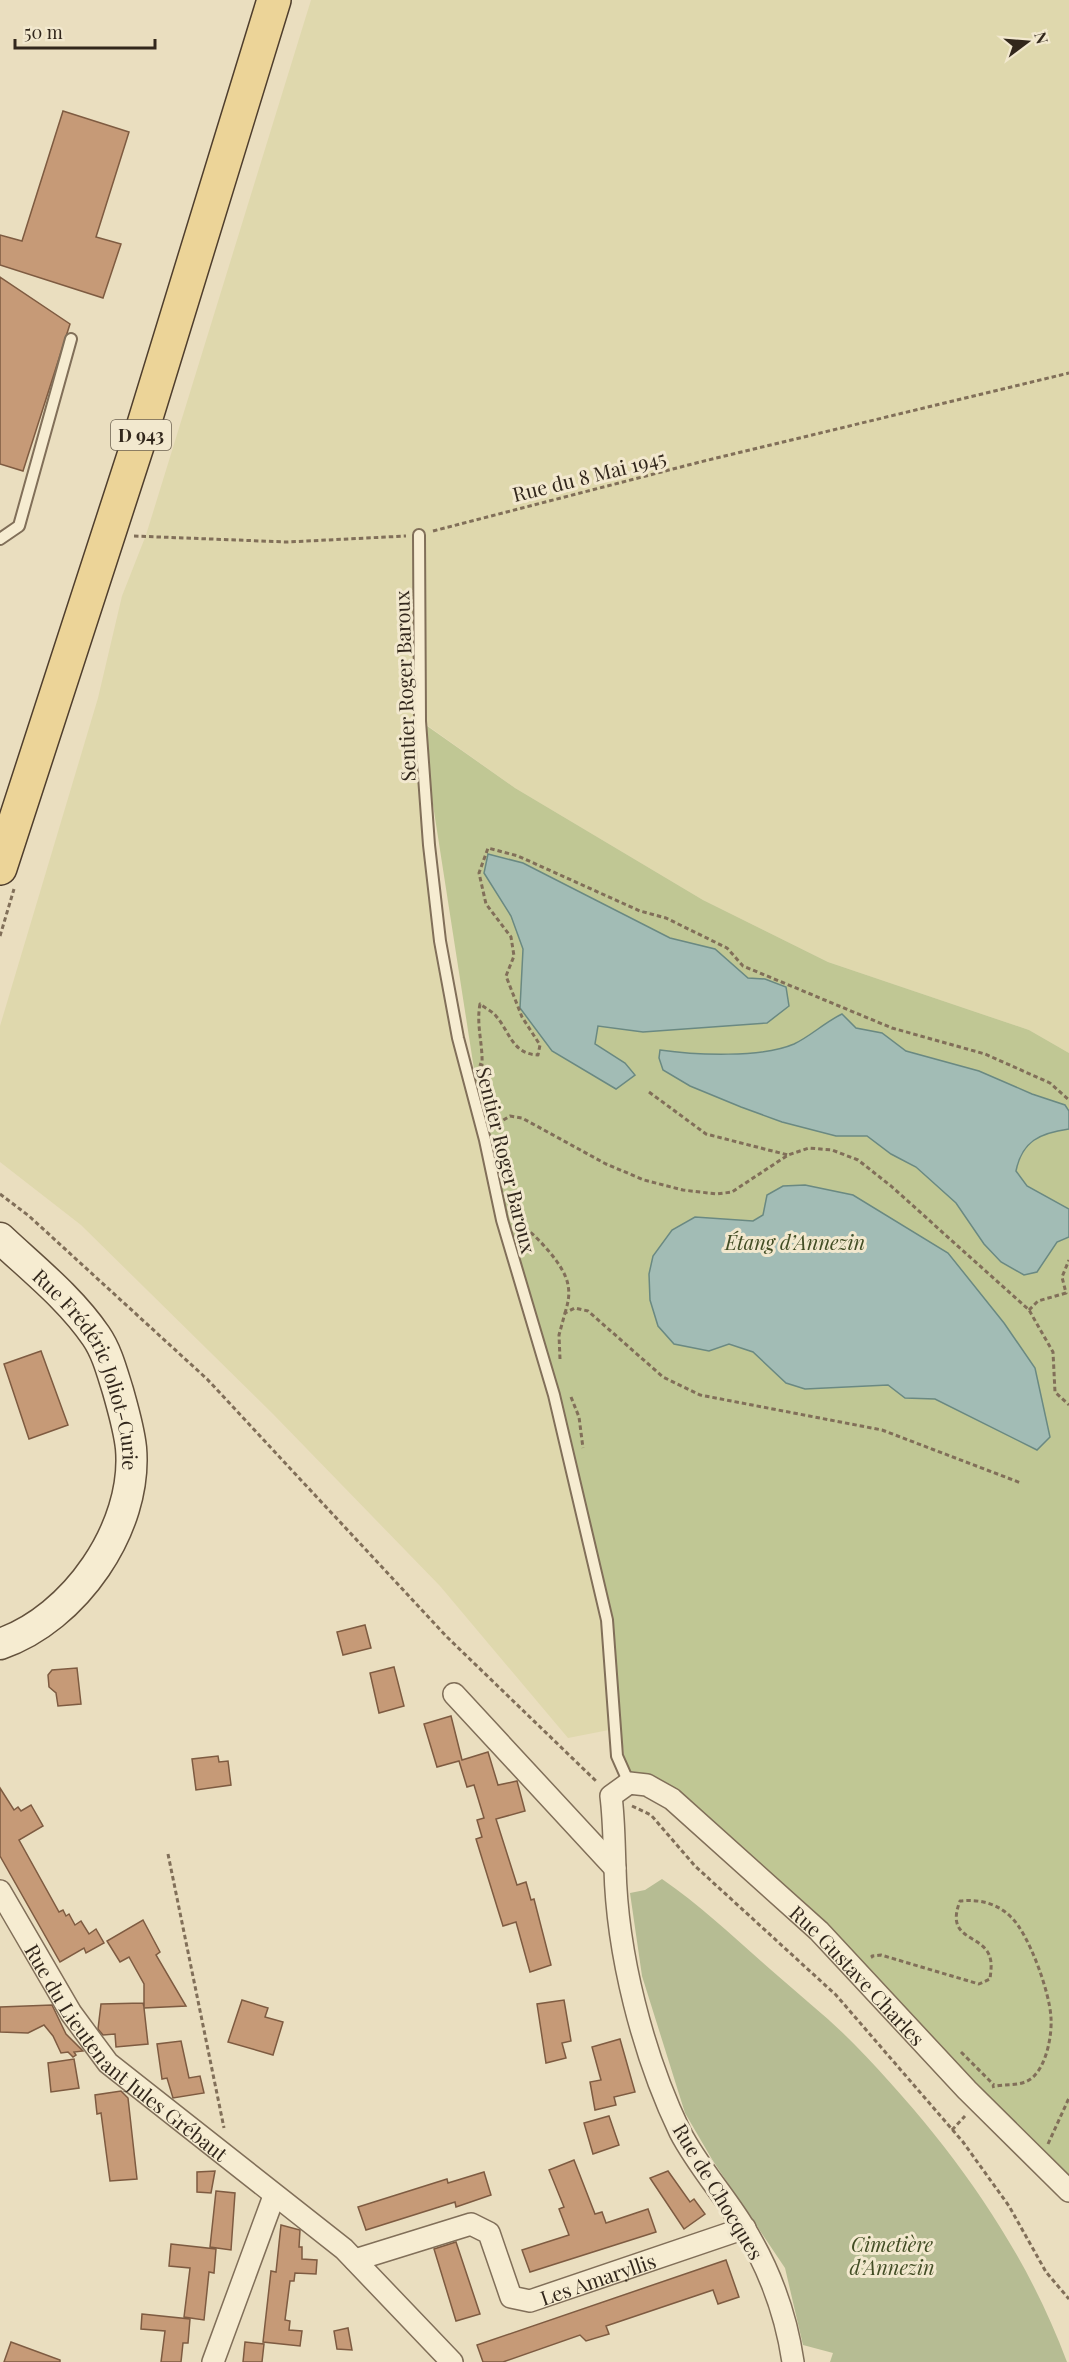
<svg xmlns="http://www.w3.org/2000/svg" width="1069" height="2362" font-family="'Playfair Display',serif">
<rect width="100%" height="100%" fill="#eadebf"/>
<!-- farmland -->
<polygon fill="#dfd8ad" points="311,0 1069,0 1069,1053 1029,1030 828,962 703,900 515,788 421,721 429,845 458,1038 554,1395 607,1620 614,1729 568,1738 440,1586 273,1414 81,1225 0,1162 0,1026 98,698 122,596 146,535"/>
<!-- green -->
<polygon fill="#c0c794" points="420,721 515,788 703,900 828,962 1029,1030 1069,1053 1069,2189 783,1887 627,1778 607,1620 485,1140"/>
<!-- cemetery -->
<path fill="#b6bc93" d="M662,1879C704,1908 740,1943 778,1976C804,1999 832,2021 856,2046C945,2138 1022,2241 1067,2362H830L833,2353L803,2345L785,2268L713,2161L685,2113L642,1976L630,1893L645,1890Z"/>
<!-- water -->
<g fill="#a2bcb5" stroke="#6a8982" stroke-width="1.5">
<polygon points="488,854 523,863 670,938 715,949 748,978 765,979 786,987 789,1006 767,1023 643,1032 598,1026 595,1044 625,1063 635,1075 616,1089 552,1051 520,1008 523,949 511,916 484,873"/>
<path d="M842,1014L856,1028L882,1033L906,1051L979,1071L1032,1094L1065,1105L1069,1111V1129C1040,1133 1022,1141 1016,1171L1027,1186L1069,1209V1237L1057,1242L1037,1272L1024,1275L1001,1262L984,1244L956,1203L916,1167L891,1154L867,1136H836L782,1122L741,1107L690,1086L663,1070L659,1058L660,1050C695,1055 762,1058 794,1044C811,1036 825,1022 842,1014Z"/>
<polygon points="805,1185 853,1195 948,1253 1004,1323 1035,1368 1050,1437 1037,1450 935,1399 905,1398 888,1385 805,1389 786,1383 753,1352 729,1344 709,1351 674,1344 658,1326 650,1300 649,1274 653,1256 672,1230 695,1217 753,1221 763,1215 767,1195 783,1186"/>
</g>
<!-- building -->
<g fill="#c69a77" stroke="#7e5b41" stroke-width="1.5">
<polygon points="63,111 129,132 96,237 121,244 103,298 0,265 0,235 22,241"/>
<polygon points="0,277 70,324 23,471 0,464"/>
<polygon points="41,1351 68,1425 29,1439 4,1364"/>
<polygon points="365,1625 371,1648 343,1655 337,1632"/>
<polygon points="394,1667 404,1706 379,1713 370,1673"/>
<polygon points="77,1668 81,1704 58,1706 56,1693 49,1687 48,1675 52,1670"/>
<polygon points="451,1716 462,1760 488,1752 498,1785 517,1781 525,1811 496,1819 517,1885 526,1882 531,1900 534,1899 551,1965 530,1972 516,1922 503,1926 476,1839 482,1837 477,1820 484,1818 474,1785 467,1787 459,1761 437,1767 424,1724"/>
<polygon points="218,1756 219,1762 228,1761 231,1785 196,1790 192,1759"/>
<polygon points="0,1788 14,1810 18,1807 21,1811 31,1805 43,1826 19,1840 59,1912 63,1910 66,1916 69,1914 75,1925 81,1921 89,1934 96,1929 104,1943 86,1953 84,1948 60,1962 0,1856"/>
<polygon points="143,1920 160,1952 156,1955 186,2006 144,2008 148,2044 116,2047 115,2034 103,2035 98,2029 101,2004 143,2003 144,2007 144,1984 129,1957 120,1962 107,1941"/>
<polygon points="242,2000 268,2008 265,2017 283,2022 273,2055 228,2042"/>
<polygon points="564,2000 571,2041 562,2043 566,2058 546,2063 537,2004"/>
<polygon points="52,2005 66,2034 83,2051 74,2052 76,2055 73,2057 68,2052 61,2053 53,2036 44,2025 28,2033 0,2032 0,2007"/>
<polygon points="620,2039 635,2092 614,2097 616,2105 595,2110 590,2082 601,2080 592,2047"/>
<polygon points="181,2041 189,2078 200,2076 204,2093 173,2098 167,2078 162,2079 157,2044"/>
<polygon points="74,2059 79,2088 51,2092 48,2063"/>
<polygon points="121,2091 128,2098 137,2179 110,2181 101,2113 97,2114 95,2095"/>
<polygon points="609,2116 619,2145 593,2154 584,2123"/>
<polygon points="574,2160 595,2214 602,2212 606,2223 648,2209 656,2232 530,2272 522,2250 569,2235 559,2209 564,2207 549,2170"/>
<polygon points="215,2171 211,2193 197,2192 197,2172"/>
<polygon points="668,2171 690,2202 694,2199 705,2214 684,2229 650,2178"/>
<polygon points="484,2172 491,2195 456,2207 455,2202 366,2230 358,2207 447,2179 448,2183"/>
<polygon points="216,2191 235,2193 231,2250 210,2247"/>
<polygon points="281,2225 300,2230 299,2247 302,2247 302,2259 317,2260 316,2274 295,2273 294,2281 290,2281 285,2320 290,2321 289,2330 302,2331 300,2346 263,2342 271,2271 276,2272"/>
<polygon points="456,2242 480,2314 456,2321 434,2249"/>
<polygon points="171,2244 216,2249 214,2273 209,2272 204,2320 184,2317 190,2268 169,2266"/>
<polygon points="726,2260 739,2297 718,2304 713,2290 606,2326 609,2334 586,2341 580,2335 503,2362 483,2362 477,2345"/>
<polygon points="142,2314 190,2319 188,2343 183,2343 181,2362 161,2362 165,2331 141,2329"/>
<polygon points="348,2328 352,2350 337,2349 334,2331"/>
<polygon points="11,2342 60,2360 60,2362 4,2362"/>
<polygon points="245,2342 264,2344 262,2362 243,2362"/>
</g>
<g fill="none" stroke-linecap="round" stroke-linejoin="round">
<defs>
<g id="lane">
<polyline points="419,535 420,721 429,845 440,941 458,1038 485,1140 502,1220 554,1395 607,1620 617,1756 629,1783"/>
<polyline points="0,539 19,526 71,339"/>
</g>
<g id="street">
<polyline points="454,1694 615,1868"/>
<path id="s1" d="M0,1891L71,2013L108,2063L344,2249L452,2362"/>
<path id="s2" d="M355,2260L471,2224L489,2233L511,2297L530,2301L745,2228"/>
<polyline points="213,2362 274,2196"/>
<path id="s3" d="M793,2362C786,2314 769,2268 743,2226C724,2195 697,2165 680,2132C643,2055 617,1954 615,1868C614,1844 614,1820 611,1796L629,1783L647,1785L672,1799L819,1931L967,2090L1069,2191"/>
</g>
<g id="secondary">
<path id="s4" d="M0,1238C33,1269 70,1298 96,1336C107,1352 112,1372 118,1391C123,1409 129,1429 131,1448C138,1528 74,1619 0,1644"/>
</g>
<polyline id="primary" points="0,868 140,437 274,0"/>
</defs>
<!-- lane casing -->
<use href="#lane" stroke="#816f59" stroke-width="14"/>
<!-- street casing -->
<use href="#street" stroke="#816f59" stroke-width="24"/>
<!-- secondary casing -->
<use href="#secondary" stroke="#63513c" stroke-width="33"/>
<!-- primary casing -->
<use href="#primary" stroke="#4f3e2d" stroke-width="36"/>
<!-- path -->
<g stroke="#816f59" stroke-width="3" stroke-dasharray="4.5 3" stroke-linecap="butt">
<polyline points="433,531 700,462 1069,373"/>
<polyline points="134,536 287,542 406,536"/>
<polyline points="0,936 14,889"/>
<path d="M479,1064L482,1065C483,1044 476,1025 480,1004C485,1008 492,1011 496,1016C510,1032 512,1054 538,1055L540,1045L522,1017L506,976L514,956L511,937L486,904L479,873L488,848L518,856L640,911L666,918L727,948L743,966L892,1028L985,1054L1050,1083L1069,1100"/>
<polyline points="649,1092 706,1134 788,1155"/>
<polyline points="497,1124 510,1116 522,1118 606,1164 644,1180 683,1190 717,1194 732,1192 788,1155 809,1148 832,1150 858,1160 891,1186 1029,1310 1053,1352 1055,1392 1069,1405"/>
<polyline points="0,1194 29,1216 207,1379 447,1637 597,1782"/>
<path d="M519,1223C535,1234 565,1265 568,1285C570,1295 568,1303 565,1313"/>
<polyline points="1029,1310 1038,1301 1066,1293 1062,1277 1069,1260"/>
<polyline points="560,1359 559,1335 565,1313 575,1308 588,1311 663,1377 700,1395 882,1430 1021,1483"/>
<polyline points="571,1397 579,1417 583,1448"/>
<polyline points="632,1806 651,1815 695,1866 836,1995 963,2142 1009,2206 1046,2272 1069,2299"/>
<polyline points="168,1854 224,2128"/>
<path d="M873,1958L872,1956L881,1955L979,1984L990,1979C991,1970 993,1960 987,1951C975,1934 946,1937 960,1901C979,1899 997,1903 1011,1917C1029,1934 1050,1993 1051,2018C1052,2035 1047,2062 1035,2075C1024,2088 1005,2083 992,2087"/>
<polyline points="961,2052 994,2085"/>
<polyline points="952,2130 965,2116"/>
<polyline points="1048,2144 1069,2098"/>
</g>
<!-- lane -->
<use href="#lane" stroke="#f6ecd1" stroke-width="10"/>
<!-- street -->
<use href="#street" stroke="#f6ecd1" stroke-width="21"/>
<!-- secondary -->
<use href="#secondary" stroke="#f6ecd1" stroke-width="30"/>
<!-- primary -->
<use href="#primary" stroke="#ecd498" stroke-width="33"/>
</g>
<g text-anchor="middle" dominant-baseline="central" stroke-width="6" stroke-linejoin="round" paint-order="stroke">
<!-- shield labels -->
<rect fill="#f2e8ce" stroke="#6c6151" stroke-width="1.5" x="111" y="420" width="60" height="30" rx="4.5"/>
<g font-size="18" font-weight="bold" fill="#32271c">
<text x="141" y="435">D 943</text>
</g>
<!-- street labels -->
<g font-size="20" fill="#32271c" stroke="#f2e8ce">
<text transform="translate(589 475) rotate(-14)">Rue du 8 Mai 1945</text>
<text transform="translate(404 686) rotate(-92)">Sentier Roger Baroux</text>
<text transform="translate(507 1160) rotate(76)">Sentier Roger Baroux</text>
<text stroke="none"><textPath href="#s4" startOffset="164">Rue Frédéric Joliot-Curie</textPath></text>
<text stroke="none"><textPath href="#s3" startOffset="930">Rue Gustave Charles</textPath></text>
<text stroke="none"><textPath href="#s1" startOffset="208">Rue du Lieutenant Jules Grébaut</textPath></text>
<text transform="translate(719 2191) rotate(59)">Rue de Chocques</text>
<text stroke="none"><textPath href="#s2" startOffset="300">Les Amaryllis</textPath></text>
</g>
<!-- park labels -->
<g font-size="20" font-style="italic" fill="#424d24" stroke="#f2e8ce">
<text x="795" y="1241">Étang d’Annezin</text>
<text x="892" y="2243">Cimetière<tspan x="892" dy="23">d’Annezin</tspan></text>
</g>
</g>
<!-- north arrow -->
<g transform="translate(1027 42) rotate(74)" stroke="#f2e8ce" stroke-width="4.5" paint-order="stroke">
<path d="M0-4.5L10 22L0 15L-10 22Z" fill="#32271c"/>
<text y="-9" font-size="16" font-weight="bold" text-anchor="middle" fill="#32271c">N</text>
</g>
<!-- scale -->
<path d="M15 39v9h140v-9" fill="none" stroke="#32271c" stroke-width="3"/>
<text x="24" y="39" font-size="18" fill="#32271c" stroke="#f2e8ce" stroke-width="4.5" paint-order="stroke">50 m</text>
</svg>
